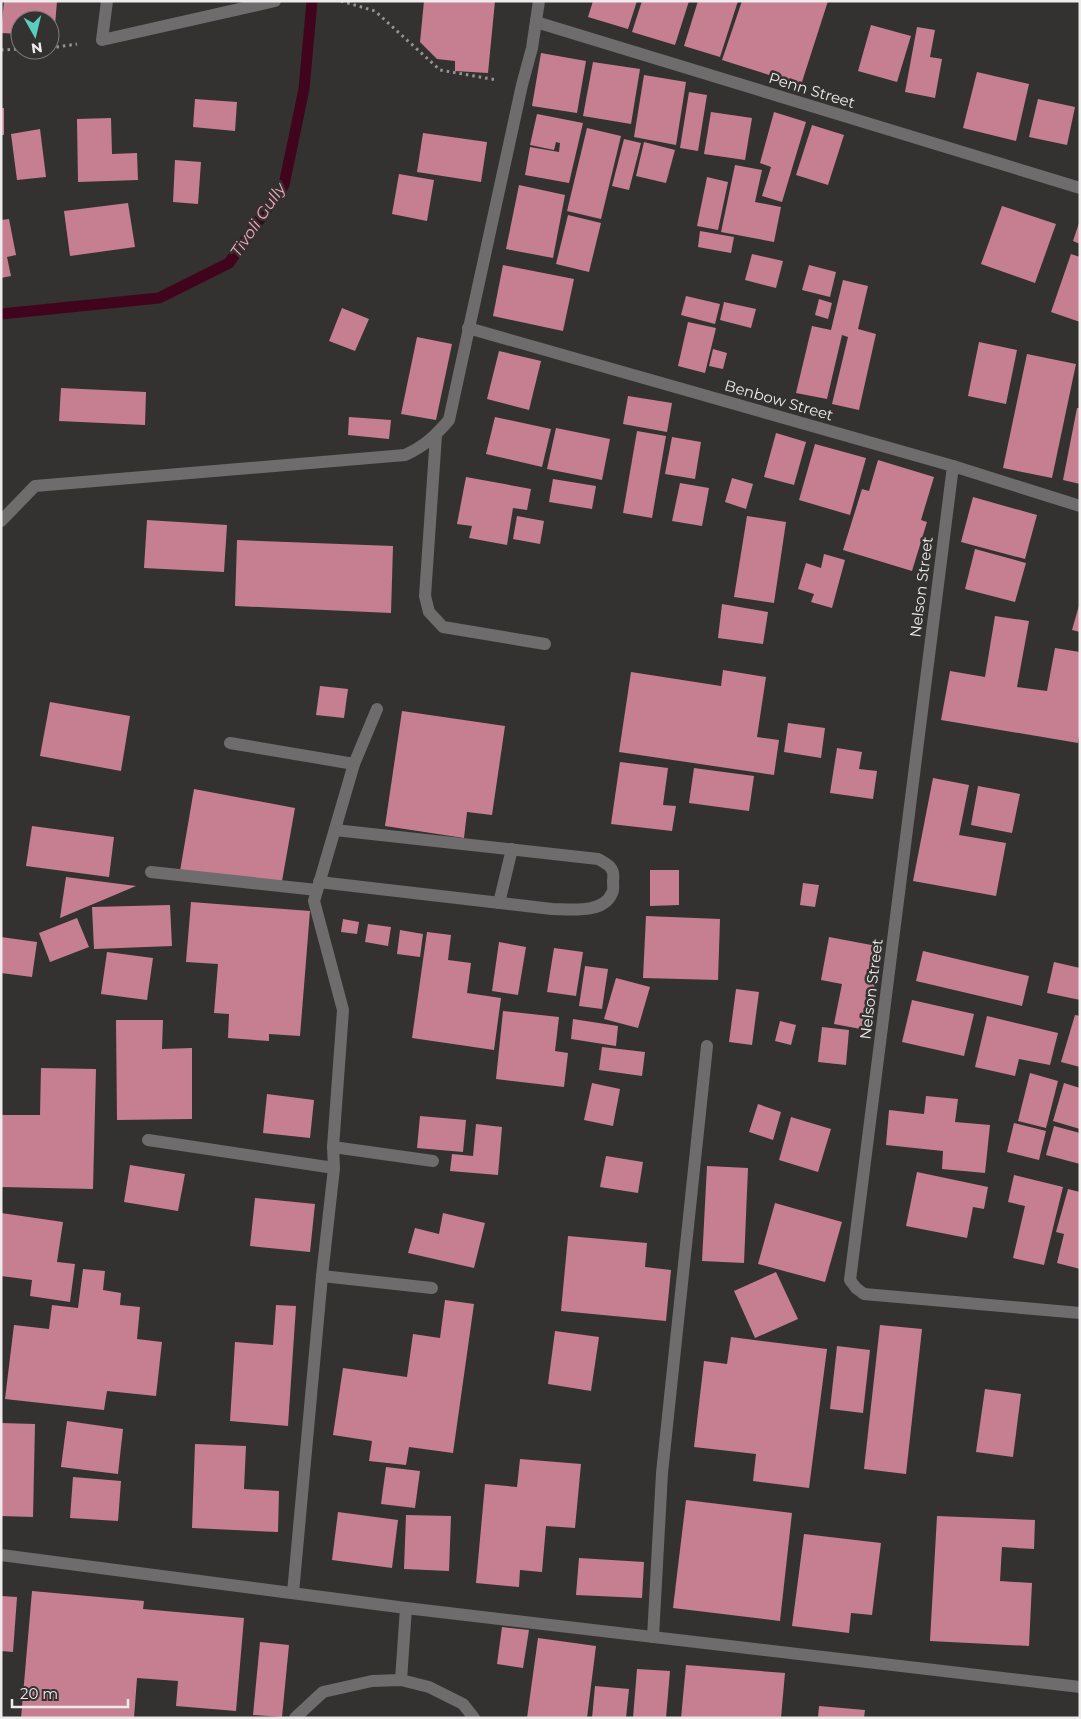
<svg xmlns="http://www.w3.org/2000/svg" width="1081" height="1719" font-family="Montserrat,sans-serif">
<rect width="100%" height="100%" fill="#343131"/>
<g fill="none" stroke-linecap="round" stroke-linejoin="round">
<!-- stream -->
<polyline stroke="#40051d" stroke-width="11" points="1,314 159,298 229,263 284,185 304,89 312,1"/>
</g>
<!-- building -->
<g fill="#c67f91">
<polygon points="4,1 57,1 54,38 50,37 50,20 20,20 20,34 1,33"/>
<polygon points="424,1 495,1 488,73 455,71 455,61 437,59 420,42"/>
<polygon points="593,1 637,1 628,29 588,17"/>
<polygon points="642,1 689,1 675,45 632,32"/>
<polygon points="698,1 738,1 720,57 684,46"/>
<polygon points="742,1 828,1 801,85 722,60"/>
<polygon points="871,25 911,36 897,82 858,71"/>
<polygon points="917,27 935,30 930,57 942,59 935,98 905,92"/>
<polygon points="541,53 586,61 577,113 532,106"/>
<polygon points="593,62 640,69 631,124 583,116"/>
<polygon points="977,72 1029,84 1016,141 963,128"/>
<polygon points="644,75 686,82 676,145 634,137"/>
<polygon points="689,92 707,95 698,151 680,148"/>
<polygon points="195,99 237,102 235,131 193,127"/>
<polygon points="1038,99 1075,107 1067,145 1029,137"/>
<rect x="1" y="108" width="3" height="27"/>
<polygon points="711,112 752,118 745,160 704,154"/>
<polygon points="774,112 806,122 782,202 762,196 771,167 760,163"/>
<polygon points="537,114 583,123 569,183 525,175 530,147 559,152 560,143 556,142 554,150 530,145"/>
<polygon points="111,118 112,154 137,153 138,180 78,182 77,119"/>
<polygon points="812,125 844,135 828,185 796,175"/>
<polygon points="587,128 621,136 601,219 567,211"/>
<polygon points="40,129 46,177 17,180 11,134"/>
<polygon points="423,133 487,142 481,182 417,172"/>
<polygon points="624,139 641,143 629,190 612,186"/>
<polygon points="644,142 675,150 666,183 636,176"/>
<polygon points="175,160 201,162 198,204 173,202"/>
<polygon points="735,165 762,170 755,202 781,207 774,242 721,232"/>
<polygon points="399,174 434,180 427,221 392,214"/>
<polygon points="707,177 728,182 718,230 697,226"/>
<polygon points="519,185 565,195 553,258 506,249"/>
<polygon points="128,203 135,247 70,256 64,211"/>
<polygon points="1002,206 1056,224 1035,283 981,264"/>
<polygon points="568,215 601,223 589,272 556,264"/>
<polygon points="9,219 16,255 7,257 11,276 1,278 1,220"/>
<polygon points="1079,223 1080,223 1080,244 1073,241"/>
<polygon points="700,231 734,237 731,253 698,247"/>
<polygon points="752,254 783,261 776,288 745,280"/>
<polygon points="1071,254 1080,257 1080,322 1051,312"/>
<polygon points="503,265 574,279 563,331 493,316"/>
<polygon points="809,265 836,272 830,297 802,290"/>
<polygon points="843,280 868,286 858,329 876,334 859,410 832,404 848,337 842,335 827,399 796,393 812,326 831,330"/>
<polygon points="686,296 720,304 715,324 681,315"/>
<polygon points="819,299 832,303 828,319 815,315"/>
<polygon points="724,302 756,309 751,328 720,320"/>
<polygon points="342,308 369,319 355,351 329,341"/>
<polygon points="688,322 716,328 705,373 678,366"/>
<polygon points="417,337 452,344 436,420 401,414"/>
<polygon points="979,342 1017,350 1006,404 968,396"/>
<polygon points="713,349 727,353 723,369 709,366"/>
<polygon points="499,351 541,361 529,410 487,399"/>
<polygon points="1027,354 1076,364 1052,478 1003,468"/>
<polygon points="61,388 146,392 145,425 59,421"/>
<polygon points="628,396 672,403 667,432 623,424"/>
<polygon points="1077,408 1080,408 1080,484 1063,480"/>
<polygon points="349,417 391,420 389,439 348,435"/>
<polygon points="495,417 551,429 542,467 486,454"/>
<polygon points="556,428 610,439 602,480 547,469"/>
<polygon points="637,431 666,436 652,518 623,513"/>
<polygon points="776,433 806,442 794,485 764,477"/>
<polygon points="672,437 701,442 695,479 665,474"/>
<polygon points="815,444 866,458 850,515 799,500"/>
<polygon points="878,460 934,477 921,520 927,522 912,571 843,550 862,489 869,491"/>
<polygon points="466,477 531,489 527,510 513,508 507,545 469,538 472,526 457,524"/>
<polygon points="732,478 753,484 746,509 725,502"/>
<polygon points="553,479 596,486 592,509 549,502"/>
<polygon points="680,483 709,488 702,526 672,521"/>
<polygon points="973,497 1037,515 1025,559 961,542"/>
<polygon points="517,516 544,521 540,544 513,539"/>
<polygon points="747,516 786,522 774,603 734,597"/>
<polygon points="147,520 227,525 224,572 144,568"/>
<polygon points="237,540 393,546 391,613 235,606"/>
<polygon points="975,549 1026,563 1015,602 965,589"/>
<polygon points="824,554 845,560 832,608 811,602 814,594 798,589 806,563 821,568"/>
<polygon points="1080,602 1080,632 1072,630"/>
<polygon points="722,604 768,612 763,644 718,638"/>
<polygon points="995,616 1029,621 1017,687 1047,691 1055,648 1080,652 1080,730 1078,743 941,720 950,671 985,677"/>
<polygon points="723,670 766,677 757,737 779,740 774,775 619,752 631,672 721,686"/>
<polygon points="320,686 348,689 344,718 316,715"/>
<polygon points="50,702 130,716 121,771 40,756"/>
<polygon points="402,711 505,726 492,815 467,812 464,838 385,826"/>
<polygon points="788,723 825,728 821,758 784,752"/>
<polygon points="837,748 862,752 859,769 877,771 873,799 830,793"/>
<polygon points="620,762 668,768 663,805 676,806 672,831 611,824"/>
<polygon points="694,768 754,776 749,811 689,803"/>
<polygon points="933,778 969,785 959,835 1006,843 996,896 913,881"/>
<polygon points="978,786 1020,794 1012,833 971,825"/>
<polygon points="194,789 295,808 282,881 180,871"/>
<polygon points="32,826 114,837 109,877 26,866"/>
<polygon points="650,870 679,870 679,905 650,906"/>
<polygon points="66,877 136,886 60,918"/>
<polygon points="803,883 819,885 815,907 800,905"/>
<polygon points="191,902 310,911 300,1036 269,1034 269,1041 228,1038 229,1014 214,1013 218,964 186,962"/>
<polygon points="170,905 172,946 94,949 92,907"/>
<polygon points="646,916 720,919 718,980 643,978"/>
<polygon points="77,918 89,947 50,962 39,933"/>
<polygon points="343,919 359,922 357,934 341,932"/>
<polygon points="368,924 391,927 388,946 365,942"/>
<polygon points="400,930 423,934 420,957 397,954"/>
<polygon points="427,932 451,935 448,960 471,963 467,993 501,998 494,1050 412,1038"/>
<polygon points="1,937 37,942 32,977 1,973"/>
<polygon points="829,937 882,947 866,1030 834,1024 842,984 821,980"/>
<polygon points="499,942 526,947 518,995 492,991"/>
<polygon points="554,948 583,952 576,996 547,992"/>
<polygon points="923,951 1029,976 1022,1006 916,981"/>
<polygon points="107,952 153,958 147,1000 101,994"/>
<polygon points="1054,962 1080,968 1080,1000 1047,993"/>
<polygon points="585,966 608,969 602,1009 579,1006"/>
<polygon points="616,978 650,987 638,1028 604,1019"/>
<polygon points="736,989 759,992 752,1045 729,1042"/>
<polygon points="912,1000 974,1014 964,1056 902,1042"/>
<polygon points="503,1011 559,1017 555,1051 568,1053 564,1087 496,1079"/>
<polygon points="1075,1015 1080,1016 1080,1067 1061,1062"/>
<polygon points="987,1016 1058,1033 1050,1065 1019,1059 1015,1076 975,1067"/>
<polygon points="573,1019 618,1026 616,1046 571,1039"/>
<polygon points="116,1020 163,1020 162,1049 192,1048 192,1119 117,1120"/>
<polygon points="780,1021 796,1025 791,1045 775,1041"/>
<polygon points="822,1027 849,1030 846,1065 818,1062"/>
<polygon points="602,1047 645,1052 642,1076 599,1070"/>
<polygon points="41,1068 96,1069 93,1189 1,1187 1,1115 40,1115"/>
<polygon points="1030,1073 1058,1081 1046,1128 1018,1121"/>
<polygon points="592,1083 620,1089 613,1126 584,1120"/>
<polygon points="1064,1083 1080,1088 1080,1129 1053,1121"/>
<polygon points="267,1094 314,1100 310,1138 263,1133"/>
<polygon points="926,1096 958,1099 955,1122 990,1125 985,1173 942,1169 943,1151 886,1145 889,1110 924,1114"/>
<polygon points="758,1104 781,1112 773,1140 749,1132"/>
<polygon points="420,1116 466,1120 463,1152 417,1148"/>
<polygon points="791,1117 831,1129 818,1172 779,1160"/>
<polygon points="1014,1123 1046,1131 1039,1160 1007,1152"/>
<polygon points="476,1124 502,1127 498,1175 450,1171 452,1154 473,1156"/>
<polygon points="1054,1126 1080,1133 1080,1164 1046,1155"/>
<polygon points="606,1156 643,1162 638,1193 600,1187"/>
<polygon points="130,1165 185,1174 178,1211 124,1202"/>
<polygon points="707,1166 748,1168 744,1263 702,1261"/>
<polygon points="917,1172 988,1187 984,1209 973,1207 967,1238 906,1226"/>
<polygon points="1014,1175 1063,1187 1044,1265 1013,1258 1025,1206 1008,1202"/>
<polygon points="1068,1189 1080,1192 1080,1269 1057,1263 1064,1234 1056,1232"/>
<polygon points="255,1198 315,1204 310,1252 250,1246"/>
<polygon points="775,1203 842,1222 825,1282 758,1264"/>
<polygon points="1,1213 63,1222 57,1262 75,1264 70,1302 30,1296 32,1280 1,1276"/>
<polygon points="443,1213 485,1223 474,1268 408,1253 415,1228 439,1234"/>
<polygon points="568,1236 647,1243 645,1267 671,1270 666,1321 561,1311"/>
<polygon points="83,1269 105,1271 103,1290 121,1293 120,1305 140,1307 137,1339 162,1342 156,1396 107,1391 104,1410 5,1399 14,1325 49,1329 52,1305 78,1308"/>
<polygon points="776,1272 798,1319 755,1338 734,1291"/>
<polygon points="445,1300 474,1304 453,1453 409,1447 406,1465 369,1461 372,1441 333,1435 343,1368 407,1377 413,1334 440,1338"/>
<polygon points="276,1305 296,1306 288,1426 230,1421 235,1342 273,1345"/>
<polygon points="880,1325 922,1329 906,1474 864,1469"/>
<polygon points="555,1331 599,1337 591,1391 548,1384"/>
<polygon points="731,1337 827,1349 809,1488 753,1481 756,1454 694,1447 704,1361 727,1364"/>
<polygon points="837,1346 870,1350 863,1413 830,1409"/>
<polygon points="985,1389 1021,1394 1013,1457 976,1452"/>
<polygon points="67,1421 123,1429 118,1474 61,1467"/>
<polygon points="1,1423 35,1424 33,1517 1,1516"/>
<polygon points="195,1444 246,1446 244,1489 279,1491 278,1532 192,1528"/>
<polygon points="520,1459 581,1464 575,1528 546,1526 542,1572 520,1570 519,1587 476,1583 485,1484 517,1487"/>
<polygon points="386,1467 420,1471 415,1508 381,1504"/>
<polygon points="73,1477 121,1481 118,1521 70,1518"/>
<polygon points="686,1500 792,1513 780,1621 673,1608"/>
<polygon points="338,1512 398,1520 392,1568 332,1560"/>
<polygon points="406,1515 451,1516 449,1571 404,1569"/>
<polygon points="937,1516 1035,1520 1034,1549 1002,1547 1000,1581 1032,1583 1029,1646 930,1641"/>
<polygon points="804,1534 881,1543 872,1615 851,1613 849,1633 792,1626"/>
<polygon points="579,1558 644,1562 642,1598 576,1595"/>
<polygon points="32,1591 144,1601 143,1609 244,1618 236,1711 176,1706 178,1681 137,1678 134,1718 21,1718"/>
<polygon points="1,1596 17,1597 13,1652 1,1651"/>
<polygon points="502,1627 529,1630 523,1668 497,1664"/>
<polygon points="538,1638 596,1646 587,1718 527,1718"/>
<polygon points="260,1642 289,1645 282,1717 253,1715"/>
<polygon points="686,1665 785,1673 781,1718 681,1718"/>
<polygon points="637,1669 670,1671 666,1718 633,1718"/>
<polygon points="595,1686 629,1689 626,1718 592,1718"/>
<polygon points="819,1706 865,1710 864,1718 818,1718"/>
</g>
<g fill="none" stroke-linecap="round" stroke-linejoin="round">
<!-- path -->
<g stroke="#979494" stroke-width="3" stroke-dasharray="2.5 4" stroke-linecap="butt">
<polyline points="341,1 375,11 440,70 497,80"/>
<polyline points="50,48 77,44"/>
<polyline points="1,50 20,49"/>
</g>
<!-- lane -->
<polyline stroke="#6e6c6d" stroke-width="12" points="436,435 425,596 429,612 443,627 545,644"/>
<!-- street -->
<g stroke="#6e6c6d" stroke-width="12">
<polyline points="107,1 102,40 275,1"/>
<polyline points="536,22 1080,188"/>
<polyline points="468,328 953,466 1080,506"/>
<polyline points="953,466 850,1280 856,1288 864,1294 1080,1313"/>
<path d="M1,521L35,486L405,455C425,446 435,436 449,420L522,85L532,48L539,1"/>
<polyline points="230,743 354,764"/>
<polyline points="151,872 317,890"/>
<path d="M319,882L552,909C570,909 604,914 612,893C614,890 613,885 613,881C615,868 609,865 598,859L335,830"/>
<polyline points="499,903 512,849"/>
<polyline points="148,1140 334,1168"/>
<polyline points="333,1147 433,1161"/>
<polyline points="322,1276 432,1288"/>
<polyline points="1,1555 406,1608 1080,1687"/>
<polyline points="293,1593 322,1276 334,1168 333,1147 343,1010 314,901 354,764 377,709"/>
<polyline points="653,1637 662,1473 707,1046"/>
<polyline points="401,1680 406,1608"/>
<polyline points="295,1718 323,1692 372,1681 401,1680 429,1687 463,1704 474,1718"/>
</g>
</g>
<g text-anchor="middle" dominant-baseline="central" stroke-width="5" stroke-linejoin="round" paint-order="stroke">
<!-- street labels -->
<g font-size="15" fill="#edebeb" stroke="#343131">
<text transform="translate(812 90) rotate(17)">Penn Street</text>
<text transform="translate(779 400) rotate(16)">Benbow Street</text>
<text transform="translate(921 587) rotate(-83)">Nelson Street</text>
<text transform="translate(871 989) rotate(-83)">Nelson Street</text>
</g>
<!-- water labels -->
<g font-size="16" font-style="italic" fill="#f8a8bc" stroke="#343131">
<text transform="translate(258 220) rotate(-56)">Tivoli Gully</text>
</g>
</g>
<!-- border -->
<rect width="1081" height="1719" fill="none" stroke="#edebeb" stroke-width="5"/>
<!-- north arrow -->
<g transform="translate(35 35) rotate(172)"><circle r="24" fill="#343131" stroke="#7e7b7b"/>
<path d="M0-4L9 19L0 12L-9 19Z" fill="#59cebe"/>
<text y="-8" font-size="14" font-weight="bold" text-anchor="middle" fill="#edebeb">N</text>
</g>
<!-- scale -->
<path d="M12 1699v8h116v-8" fill="none" stroke="#edebeb" stroke-width="2.5"/>
<text x="20" y="1699" font-size="15" fill="#edebeb" stroke="#343131" stroke-width="4" paint-order="stroke">20 m</text>
</svg>
